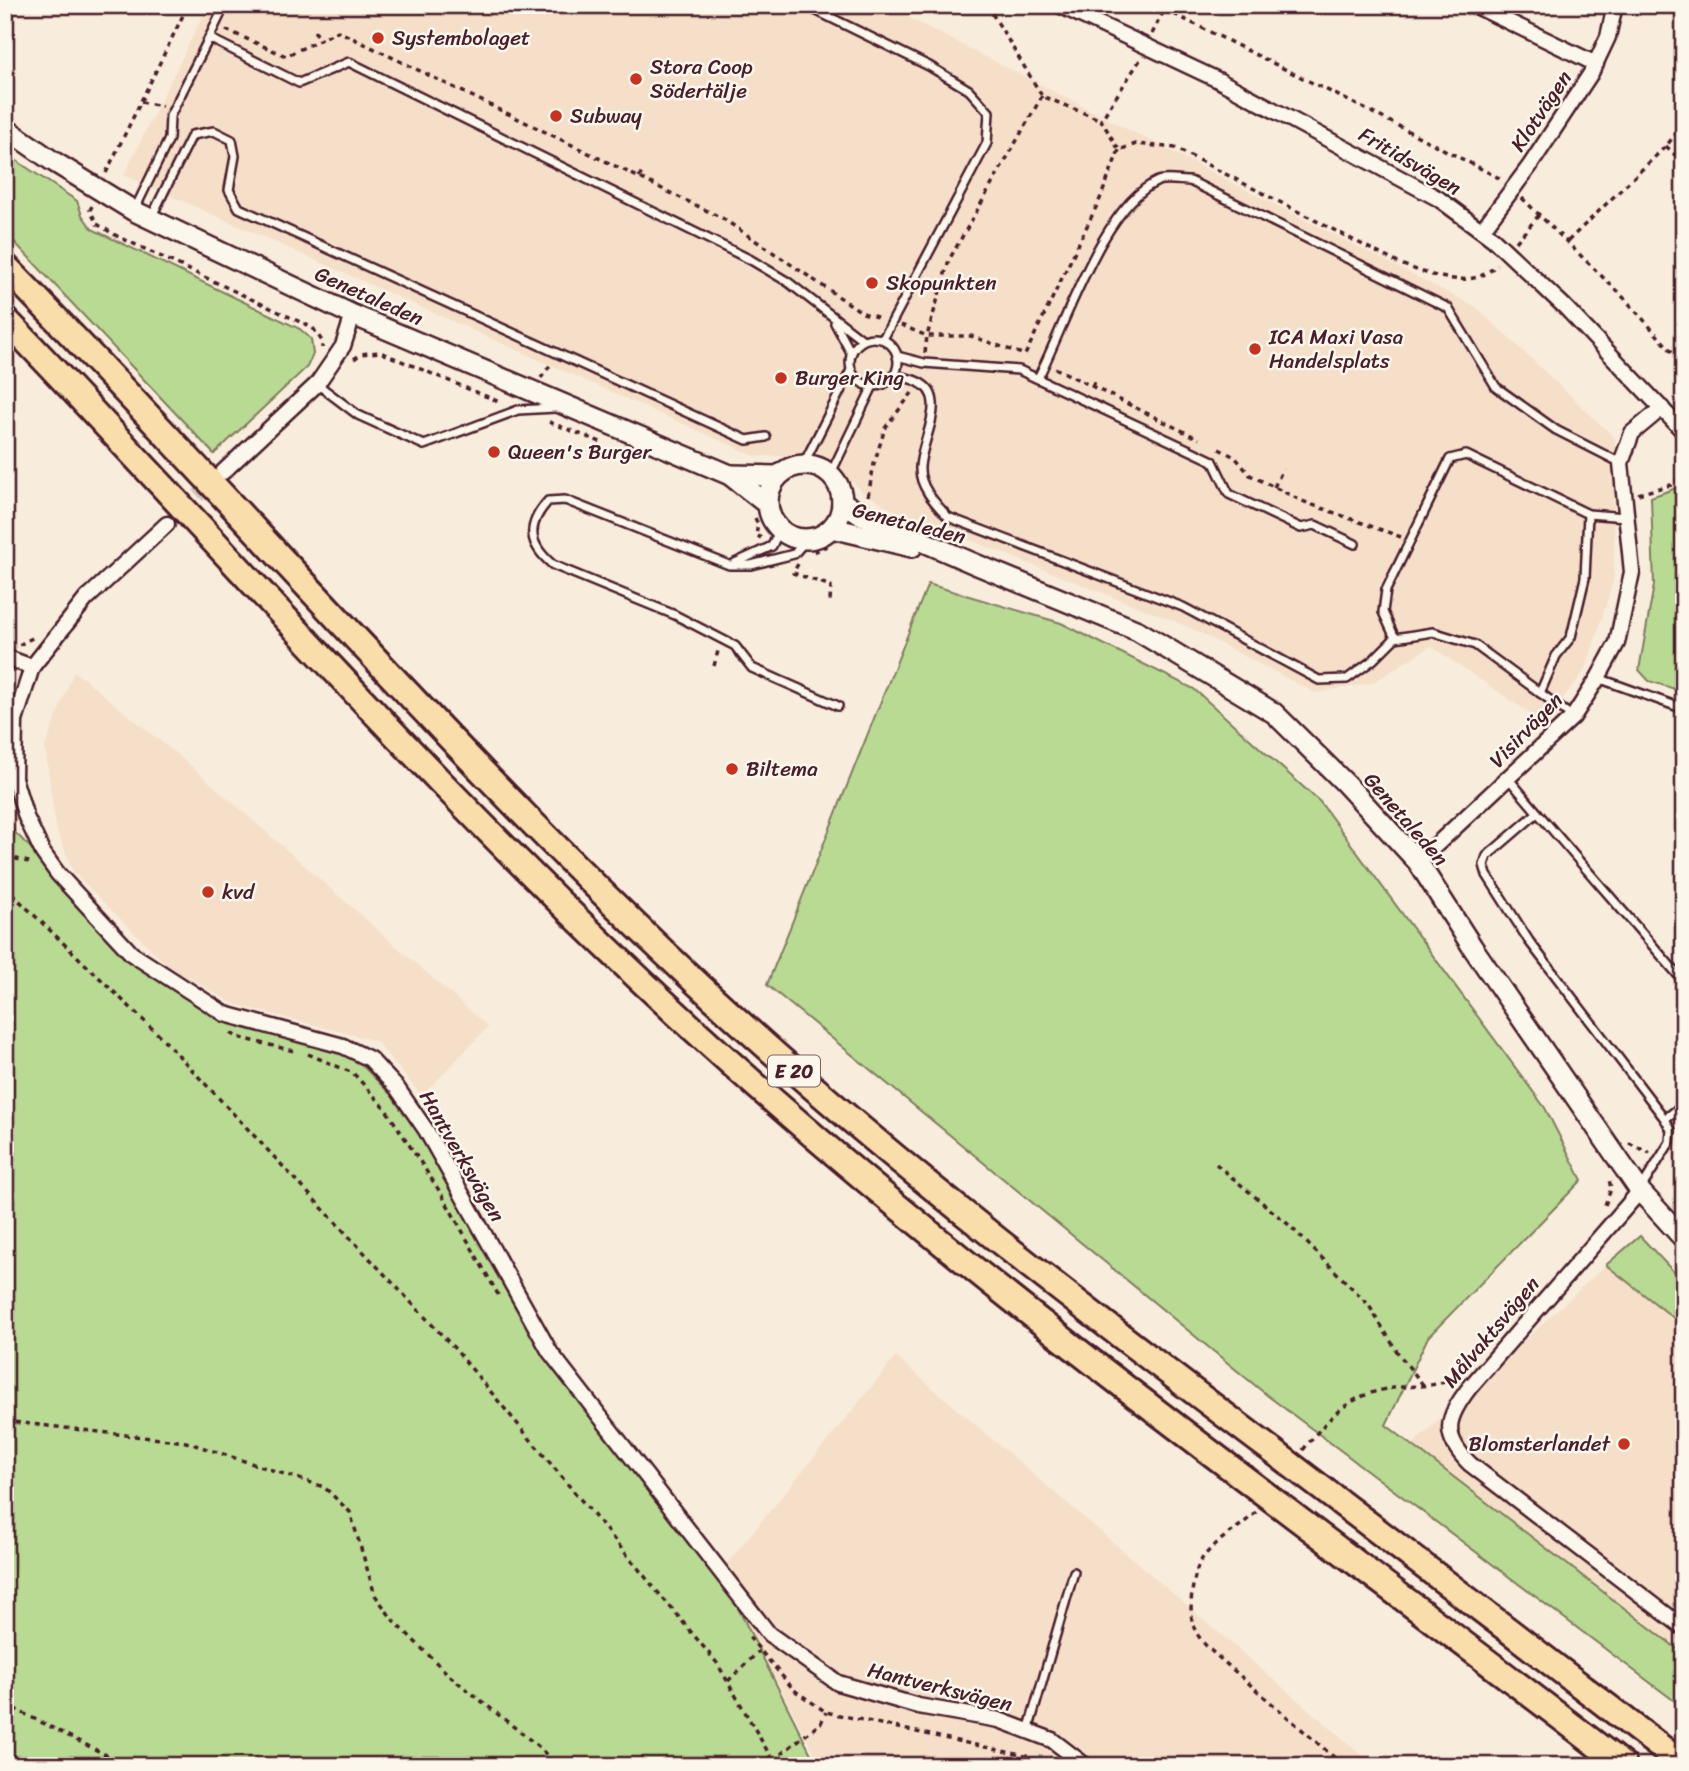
<svg xmlns="http://www.w3.org/2000/svg" width="1689" height="1771" font-family="Sriracha,sans-serif">
<rect width="100%" height="100%" fill="#f8ecdc"/>
<filter id="ink" filterUnits="userSpaceOnUse"><feTurbulence type="fractalNoise" baseFrequency=".0143" numOctaves="2"/><feDisplacementMap in="SourceGraphic" scale="14" xChannelSelector="R" yChannelSelector="G"/><feConvolveMatrix kernelMatrix="1 2 1 2 8 2 1 2 1" color-interpolation-filters="sRGB"/></filter>
<g filter="url(#ink)">
<!-- built -->
<g fill="#f5dfc9">
<polygon points="208,5 884,5 1476,307 1615,438 1614,578 1586,669 1544,723 1431,646 1372,683 1315,693 1189,627 889,508 862,491 824,456 755,456 124,175"/>
<polygon points="74,671 191,766 488,1027 422,1096 376,1041 234,1004 168,966 74,873 56,828 45,747"/>
<polygon points="1606,1265 1684,1326 1684,1654 1412,1445"/>
<polygon points="896,1357 1375,1766 821,1766 720,1572"/>
</g>
<!-- green -->
<g fill="#b8da93" stroke="#817c5f" stroke-width="2">
<polygon points="5,153 77,201 82,215 92,229 300,329 311,339 313,354 307,367 214,454 5,232"/>
<polygon points="1684,481 1684,692 1649,681 1639,670 1654,585 1651,497 1676,488"/>
<polygon points="928,584 1061,623 1194,689 1320,802 1545,1108 1582,1180 1428,1337 1386,1425 1684,1654 1684,1708 1268,1396 767,985"/>
<polygon points="5,823 58,874 132,954 225,1014 343,1046 426,1130 550,1352 720,1572 817,1766 5,1766"/>
<polygon points="1640,1236 1684,1283 1684,1326 1606,1265"/>
</g>
<g fill="none" stroke-linecap="round" stroke-linejoin="round">
<!-- minor-tunnel -->
<polyline stroke="#d5c3b9" stroke-width="14" stroke-dasharray="14 7" stroke-linecap="butt" points="167,524 215,480"/>
<defs>
<g id="service">
<polyline points="809,7 929,66 969,90 989,112 987,143 883,339"/>
<polyline points="209,38 225,5"/>
<polyline points="135,209 169,139 170,116 209,38 299,83 349,62 751,260 788,282 863,340"/>
<polyline points="151,218 192,135 214,131 232,140 235,156 229,190 239,208 747,440 766,437"/>
<polyline points="835,323 851,353"/>
<circle cx="874" cy="362" r="24"/>
<polyline points="897,356 924,363 1019,370 1213,461 1229,494 1301,528 1315,525 1355,544"/>
<path d="M893,377C909,376 932,383 933,403C935,420 921,448 920,467C919,487 936,504 948,517L1183,607L1319,680L1347,679L1373,660L1395,638L1433,632L1475,645L1573,717"/>
<path d="M1038,378C1065,326 1103,205 1158,181C1166,178 1181,181 1190,181L1448,308L1496,387L1556,430L1621,463"/>
<polyline points="317,384 358,415 424,445 518,410 555,408"/>
<polyline points="803,465 851,370"/>
<polyline points="830,475 873,386"/>
<path d="M807,539L794,554L751,565H729L565,500L548,501C526,526 528,544 553,565L675,615L735,646L752,668L838,706"/>
<polyline points="735,563 772,546 780,529"/>
<polyline points="1395,638 1383,612 1386,590 1450,459 1466,455 1588,514 1626,517"/>
<polyline points="1598,678 1684,709"/>
<polyline points="1540,693 1556,656 1571,637 1585,578 1588,514"/>
<path d="M1509,779C1566,847 1626,914 1684,982"/>
<polyline points="1537,813 1487,856 1484,865 1487,875 1529,941 1665,1119 1671,1130 1670,1142 1640,1190"/>
<polyline points="1665,1119 1684,1104"/>
<polyline points="1028,1731 1074,1572"/>
</g>
<g id="minor">
<polyline points="1059,5 1218,80 1439,199 1493,239 1565,307 1684,432"/>
<polyline points="1474,5 1596,64"/>
<polyline points="1482,230 1529,167 1591,73 1608,37 1615,5"/>
<polyline points="223,472 317,384 343,346 353,315"/>
<polyline points="167,524 86,599 32,667 15,721 14,778 26,817 43,853 58,874 132,954 225,1014 343,1046 370,1059 397,1088 426,1130 550,1352 769,1634 838,1683 918,1706 999,1720 1052,1740 1086,1766"/>
<polyline points="5,657 32,667"/>
<polyline points="1418,862 1573,717 1598,678 1617,643 1632,572 1621,463 1632,433 1662,408"/>
<path d="M1640,1191L1470,1387C1446,1418 1441,1435 1470,1464L1684,1628"/>
</g>
<g id="secondary">
<polyline points="5,128 51,160 134,211 353,315 730,475 768,505"/>
<circle cx="805" cy="502" r="37"/>
<polyline points="730,475 778,476"/>
<polyline points="842,502 862,515 975,564 1138,631 1274,713 1345,783 1418,862 1473,948 1640,1191 1684,1239"/>
<polyline points="832,528 912,547"/>
</g>
<g id="motorway">
<path d="M5,266C243,509 463,768 714,999C892,1163 1085,1310 1278,1455C1414,1558 1549,1661 1684,1765"/>
<path d="M5,319C56,371 105,425 155,478C329,665 501,853 690,1026C982,1295 1310,1523 1624,1766"/>
</g>
</defs>
<!-- service casing -->
<use href="#service" stroke="#4a1f2b" stroke-width="12"/>
<!-- minor casing -->
<use href="#minor" stroke="#4a1f2b" stroke-width="19"/>
<!-- secondary casing -->
<use href="#secondary" stroke="#4a1f2b" stroke-width="24"/>
<!-- motorway casing -->
<use href="#motorway" stroke="#4a1f2b" stroke-width="30"/>
<!-- path -->
<g stroke="#4a1f2b" stroke-width="3.5" stroke-dasharray="5 5" stroke-linecap="butt">
<polyline points="987,5 1042,96 1101,120"/>
<polyline points="1156,5 1377,115 1501,179"/>
<polyline points="1172,13 1178,5"/>
<polyline points="226,30 286,56 338,31 722,218 863,313 880,318"/>
<polyline points="314,31 321,39"/>
<polyline points="1152,34 1164,10"/>
<path d="M1140,60L1101,120L1119,150L1136,144L1175,148L1398,263C1427,274 1473,293 1497,264"/>
<polyline points="141,102 162,106"/>
<polyline points="1666,146 1684,164"/>
<polyline points="106,173 188,5"/>
<polyline points="639,178 643,170"/>
<polyline points="1522,198 1625,299 1684,365"/>
<polyline points="92,206 90,210 97,224 117,236 313,328 322,341 322,348"/>
<polyline points="1568,241 1666,146 1684,124"/>
<polyline points="1516,242 1540,214"/>
<polyline points="901,325 927,336 971,336 1025,355 1100,199 1119,150"/>
<polyline points="925,353 927,336 949,260 1042,96"/>
<polyline points="354,359 361,354 380,352 502,403"/>
<polyline points="1055,368 1199,439"/>
<polyline points="541,378 551,364"/>
<polyline points="1092,386 1096,378"/>
<polyline points="549,422 603,443"/>
<polyline points="1219,449 1235,457 1250,475 1302,501 1401,537"/>
<polyline points="1274,487 1283,469"/>
<polyline points="1638,494 1671,485 1684,475"/>
<polyline points="868,496 874,464 885,428 912,393"/>
<polyline points="755,518 758,524 756,535 761,538"/>
<polyline points="814,552 829,545"/>
<polyline points="798,564 793,573 831,586 830,601"/>
<polyline points="19,645 34,637"/>
<polyline points="714,666 718,651"/>
<polyline points="5,677 8,688"/>
<polyline points="5,856 32,863"/>
<polyline points="5,887 163,1039 455,1349 717,1663 776,1766"/>
<polyline points="231,1033 237,1037 294,1051"/>
<polyline points="308,1054 353,1073 385,1108 442,1195 500,1298"/>
<polyline points="1629,1143 1650,1153"/>
<polyline points="1216,1164 1289,1225 1368,1304 1398,1353 1424,1386"/>
<polyline points="1605,1205 1611,1189 1609,1179"/>
<polyline points="5,1421 186,1442 324,1487 350,1512 375,1595 393,1620 450,1676 539,1747 557,1766"/>
<path d="M1303,1450C1332,1413 1353,1391 1402,1387C1420,1386 1440,1386 1456,1377"/>
<path d="M1256,1512C1240,1528 1219,1538 1205,1555C1193,1567 1188,1608 1193,1624C1195,1633 1202,1641 1208,1648L1344,1766"/>
<polyline points="749,1637 794,1690 826,1712 1030,1757 1049,1766"/>
<polyline points="728,1681 759,1651"/>
<polyline points="5,1704 128,1766"/>
<polyline points="1099,1758 1108,1766"/>
<polyline points="773,1760 821,1723 826,1712"/>
</g>
<!-- service -->
<use href="#service" stroke="#fbf7ec" stroke-width="7"/>
<!-- minor -->
<use href="#minor" stroke="#fbf7ec" stroke-width="14"/>
<!-- secondary -->
<use href="#secondary" stroke="#fbf7ec" stroke-width="19"/>
<!-- motorway -->
<use href="#motorway" stroke="#f9ddab" stroke-width="24"/>
</g>
</g>
<!-- markers -->
<g fill="#c8321e" stroke="#fbf7ec" stroke-width="2.5">
<circle cx="378" cy="38" r="7"/>
<circle cx="636" cy="79" r="7"/>
<circle cx="556" cy="116" r="7"/>
<circle cx="872" cy="283" r="7"/>
<circle cx="1255" cy="349" r="7"/>
<circle cx="781" cy="378" r="7"/>
<circle cx="494" cy="452" r="7"/>
<circle cx="732" cy="769" r="7"/>
<circle cx="208" cy="892" r="7"/>
<circle cx="1624" cy="1444" r="7"/>
</g>
<g text-anchor="middle" dominant-baseline="central" stroke-width="5" stroke-linejoin="round" paint-order="stroke">
<!-- shield labels -->
<rect fill="#fbf7ec" stroke="#7f6065" stroke-width="2" x="768" y="1055.5" width="52" height="31" rx="5"/>
<g font-size="19" font-weight="bold" fill="#4a1f2b">
<text x="794" y="1071">E 20</text>
</g>
<!-- poi labels -->
<g font-size="21" fill="#4a1f2b" stroke="#fbf7ec" text-anchor="start">
<text x="392" y="38">Systembolaget</text>
<text x="650" y="67">Stora Coop<tspan x="650" dy="24">Södertälje</tspan></text>
<text x="570" y="116">Subway</text>
<text x="886" y="283">Skopunkten</text>
<text x="1269" y="337">ICA Maxi Vasa<tspan x="1269" dy="24">Handelsplats</tspan></text>
<text x="795" y="378">Burger King</text>
<text x="508" y="452">Queen's Burger</text>
<text x="746" y="769">Biltema</text>
<text x="222" y="892">kvd</text>
<text x="1610" y="1444" text-anchor="end">Blomsterlandet</text>
</g>
<!-- street labels -->
<g font-size="21" fill="#4a1f2b" stroke="#fbf7ec">
<text transform="translate(1541 111) rotate(-56)">Klotvägen</text>
<text transform="translate(1410 161) rotate(30)">Fritidsvägen</text>
<text transform="translate(369 296) rotate(24)">Genetaleden</text>
<text transform="translate(909 523) rotate(14)">Genetaleden</text>
<text transform="translate(1526 730) rotate(-46)">Visirvägen</text>
<text transform="translate(1406 819) rotate(49)">Genetaleden</text>
<text transform="translate(462 1156) rotate(60)">Hantverksvägen</text>
<text transform="translate(1491 1332) rotate(-50)">Målvaktsvägen</text>
<text transform="translate(940 1687) rotate(14)">Hantverksvägen</text>
</g>
</g>
<!-- margin -->
<rect width="1689" height="1771" fill="none" stroke="#fbf7ec" stroke-width="28"/>
<rect x="14" y="14" width="1661" height="1743" fill="none" stroke="#4a1f2b" stroke-width="2.5" filter="url(#ink)"/>
</svg>
